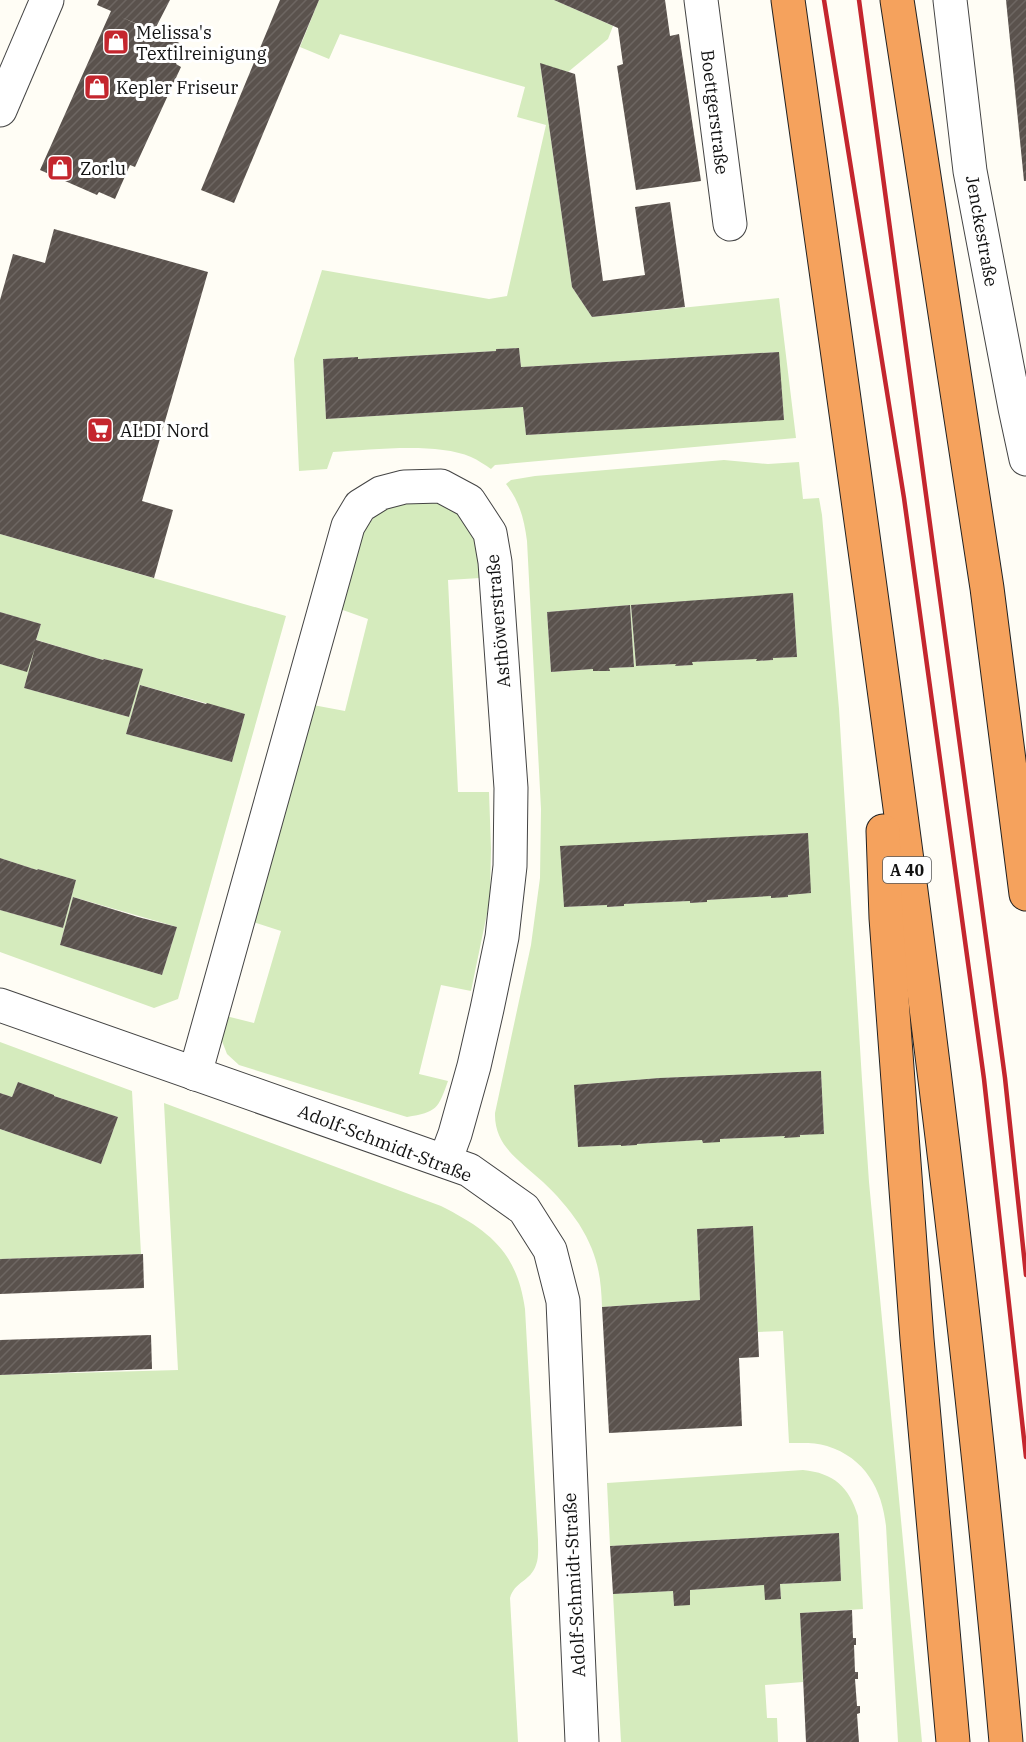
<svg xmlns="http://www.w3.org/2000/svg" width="1026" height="1742" font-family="'IBM Plex Serif',serif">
<defs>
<pattern id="building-hatch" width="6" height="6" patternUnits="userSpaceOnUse" patternTransform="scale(1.5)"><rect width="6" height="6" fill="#5a524d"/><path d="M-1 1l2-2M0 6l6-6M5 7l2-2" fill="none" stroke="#6d6662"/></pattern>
</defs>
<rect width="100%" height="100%" fill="#fffdf5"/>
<!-- green -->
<g fill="#d5ebbd" fill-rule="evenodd">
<path d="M319,0H554L613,26L608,39L568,72L540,64L572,287L592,317L779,298L796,438L495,465L491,469C485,465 478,460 471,457C436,442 372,450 333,452L327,469L299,471L294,359L322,270L489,299L507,296L546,125L517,117L525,87L340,34L329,59L300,47ZM519,348L521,367L778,352L784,419L526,435L523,407L326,419L323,359L357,357L358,359L496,351L497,349Z"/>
<path d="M724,460L768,464L799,462L803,499L819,498L822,515L839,709L862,1080L869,1182L922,1742H898L886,1526C882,1489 865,1458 827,1446C815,1442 802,1443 789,1443L783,1331L758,1332L753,1226L697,1229L700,1300L602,1307C601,1274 597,1253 579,1224C569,1209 556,1194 543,1182C521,1161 494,1147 495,1113L531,945L540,878L541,809L527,541C524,519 520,502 506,484L511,480L535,476ZM793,594L797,657L773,658V660L757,661V659L692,662V665L676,666V664L636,666L631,605ZM630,605L634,667L609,668V671H594L593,669L551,672L547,612ZM808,833L810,893L707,900L706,902L690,903V901L624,904V906L608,907L607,905L564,907L561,847ZM821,1071L824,1133L800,1135V1137H784L785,1136L720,1139L703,1142L702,1140L637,1144V1145L621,1146V1145L578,1147L575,1085L659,1078Z"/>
<path d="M420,498C472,510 476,530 480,578L448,580L458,792H489L491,849L490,899L471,991L441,985L419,1074L448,1081C438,1109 437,1112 407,1117L239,1065L227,1054L220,1036L226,1016L254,1023L281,931L253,922L313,705L345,711L368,619L340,609L363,530L380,511L400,501Z"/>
<path d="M0,534L286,616L178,999L154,1008L0,952V910L63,928L76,880L38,869L37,870L0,858V664L27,671L41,624L0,612ZM37,640L103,660L104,659L142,669L129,717L24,688ZM140,685L245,714L232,762L126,734ZM73,897L177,927L162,975L60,945Z"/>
<polygon points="0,1042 132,1091 141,1254 0,1259 0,1129 101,1164 118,1117 54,1096 54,1095 18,1082 12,1097 0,1093"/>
<path d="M164,1103L441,1206C490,1231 517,1252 525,1309L538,1540C538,1548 539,1557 536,1565C531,1581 514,1582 510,1598L518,1742H0V1375L178,1370Z"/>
<path d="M803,1470C834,1473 849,1487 858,1516L863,1609L800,1613L803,1682L765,1685L767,1718H777L778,1742H621L613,1594L673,1591L674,1606L690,1590L764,1585L781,1599L780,1584L841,1581L839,1533L610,1546L607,1483Z"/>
</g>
<!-- building -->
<g fill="url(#building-hatch)">
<polygon points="99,0 170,0 154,31 121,17 184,45 176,64 181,67 135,167 130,165 115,199 99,192 97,195 40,170 111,11 97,5"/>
<polygon points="280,0 319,0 234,203 201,190"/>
<polygon points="554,0 665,0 670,36 679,34 701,181 636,190 617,66 623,64 618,28"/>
<polygon points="1006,0 1026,0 1026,181 1024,181"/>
<polygon points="540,63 575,74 603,281 645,275 635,207 670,202 685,307 592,317 572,287"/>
<polygon points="54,229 208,272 142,501 173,510 154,578 0,534 0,300 13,254 45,263"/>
<polygon points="519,348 521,367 779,352 784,420 526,435 523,407 326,419 323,359 358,357 358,359 496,351 496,349"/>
<polygon points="793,593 797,657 773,658 773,660 756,661 757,659 692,662 693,665 675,666 676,664 636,666 631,605"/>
<polygon points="630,605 634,667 609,668 610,671 593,671 593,669 551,672 547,612"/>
<polygon points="0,612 41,624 36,640 103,660 104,659 143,669 129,717 24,688 35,648 27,672 0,664"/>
<polygon points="140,685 206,704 207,703 245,714 232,762 126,734"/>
<polygon points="808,833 811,893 788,895 788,897 771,898 771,896 707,900 707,902 690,903 690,901 624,904 624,906 607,907 607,905 564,907 560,846"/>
<polygon points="0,858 37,870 38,869 76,880 63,928 0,910"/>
<polygon points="73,897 138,917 177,927 162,975 60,945"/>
<polygon points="821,1071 824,1134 800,1135 800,1137 784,1138 785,1136 720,1139 720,1142 703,1143 702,1140 637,1144 637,1145 621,1146 621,1145 578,1147 574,1085 659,1078"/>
<polygon points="18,1082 54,1095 54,1096 118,1117 101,1164 0,1129 0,1093 12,1097"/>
<polygon points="753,1226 759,1357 739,1358 742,1426 609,1433 602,1307 700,1300 697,1229"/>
<polygon points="143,1254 144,1288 0,1294 0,1259"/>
<polygon points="151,1335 152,1369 0,1375 0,1340"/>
<polygon points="839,1533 841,1581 780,1584 781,1599 765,1600 764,1585 690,1590 690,1605 674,1606 673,1591 613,1594 610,1546"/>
<polygon points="852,1610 853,1638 856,1638 856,1645 854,1645 855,1672 858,1672 858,1679 855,1679 857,1706 860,1706 860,1713 857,1714 859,1742 806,1742 800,1613"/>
</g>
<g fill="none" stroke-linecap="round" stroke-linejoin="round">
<defs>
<g id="minor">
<polyline points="701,0 730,224"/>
<polyline points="950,0 970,171 1015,408 1026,459"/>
<polyline points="0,110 47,0"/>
<polyline points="0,1005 469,1170 524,1209 550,1250 563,1301 582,1742"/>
<polyline points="195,1074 348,526 360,506 381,493 404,487 441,486 469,501 490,533 495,562 511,788 510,866 502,937 487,1009 474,1066 455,1134 445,1161"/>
</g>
<g id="motorway">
<path d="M788,0C869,579 955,1159 1006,1742"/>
<polyline points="897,0 987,588 1026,894"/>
<polyline points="883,831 886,918 917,1339 953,1742"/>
</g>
</defs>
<!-- minor casing -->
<use href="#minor" stroke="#444" stroke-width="35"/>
<!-- motorway casing -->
<use href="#motorway" stroke="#222" stroke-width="35"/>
<!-- minor -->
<use href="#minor" stroke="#fff" stroke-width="33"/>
<!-- motorway -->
<use href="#motorway" stroke="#f5a25d" stroke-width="33"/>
<!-- rail -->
<g stroke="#c4262e" stroke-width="4.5">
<polyline points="824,0 904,498 984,1079 1026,1457"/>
<polyline points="859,0 1005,1078 1026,1275"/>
</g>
</g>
<!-- icons -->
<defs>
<symbol id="shop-square" viewBox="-11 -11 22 22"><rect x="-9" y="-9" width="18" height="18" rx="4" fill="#c4262e" stroke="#fff"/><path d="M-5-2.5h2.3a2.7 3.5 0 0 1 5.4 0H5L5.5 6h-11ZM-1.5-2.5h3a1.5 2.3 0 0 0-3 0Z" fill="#fff"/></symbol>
<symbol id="supermarket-square" viewBox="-11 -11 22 22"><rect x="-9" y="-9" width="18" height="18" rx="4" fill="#c4262e" stroke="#fff"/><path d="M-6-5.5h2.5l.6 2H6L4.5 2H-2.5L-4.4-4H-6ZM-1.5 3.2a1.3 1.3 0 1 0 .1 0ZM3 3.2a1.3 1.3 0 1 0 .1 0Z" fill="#fff"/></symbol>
</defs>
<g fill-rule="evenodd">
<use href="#shop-square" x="101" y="27" width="30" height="30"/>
<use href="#shop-square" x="82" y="72" width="30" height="30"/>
<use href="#shop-square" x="45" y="153" width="30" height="30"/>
<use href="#supermarket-square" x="85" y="415" width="30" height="30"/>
</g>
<g text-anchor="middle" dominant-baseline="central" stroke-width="6" stroke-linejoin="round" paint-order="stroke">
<!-- shield labels -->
<rect fill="#fff" stroke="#585858" stroke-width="1.5" x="883" y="857" width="48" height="26" rx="4.5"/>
<g font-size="16" font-weight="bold" fill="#111">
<text x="907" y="870">A 40</text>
</g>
<!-- poi labels -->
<g font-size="18" fill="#111" stroke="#fff" text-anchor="start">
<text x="136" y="32">Melissa's<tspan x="136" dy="21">Textilreinigung</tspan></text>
<text x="116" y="87">Kepler Friseur</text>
<text x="80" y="168">Zorlu</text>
<text x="120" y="430">ALDI Nord</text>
</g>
<!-- street labels -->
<g font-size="18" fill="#111" stroke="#fff">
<text transform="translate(715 112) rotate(83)">Boettgerstraße</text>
<text transform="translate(982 231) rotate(80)">Jenckestraße</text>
<text transform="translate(498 621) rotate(-95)">Asthöwerstraße</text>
<text transform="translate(385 1143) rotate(21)">Adolf-Schmidt-Straße</text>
<text transform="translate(574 1585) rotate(-93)">Adolf-Schmidt-Straße</text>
</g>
</g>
</svg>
